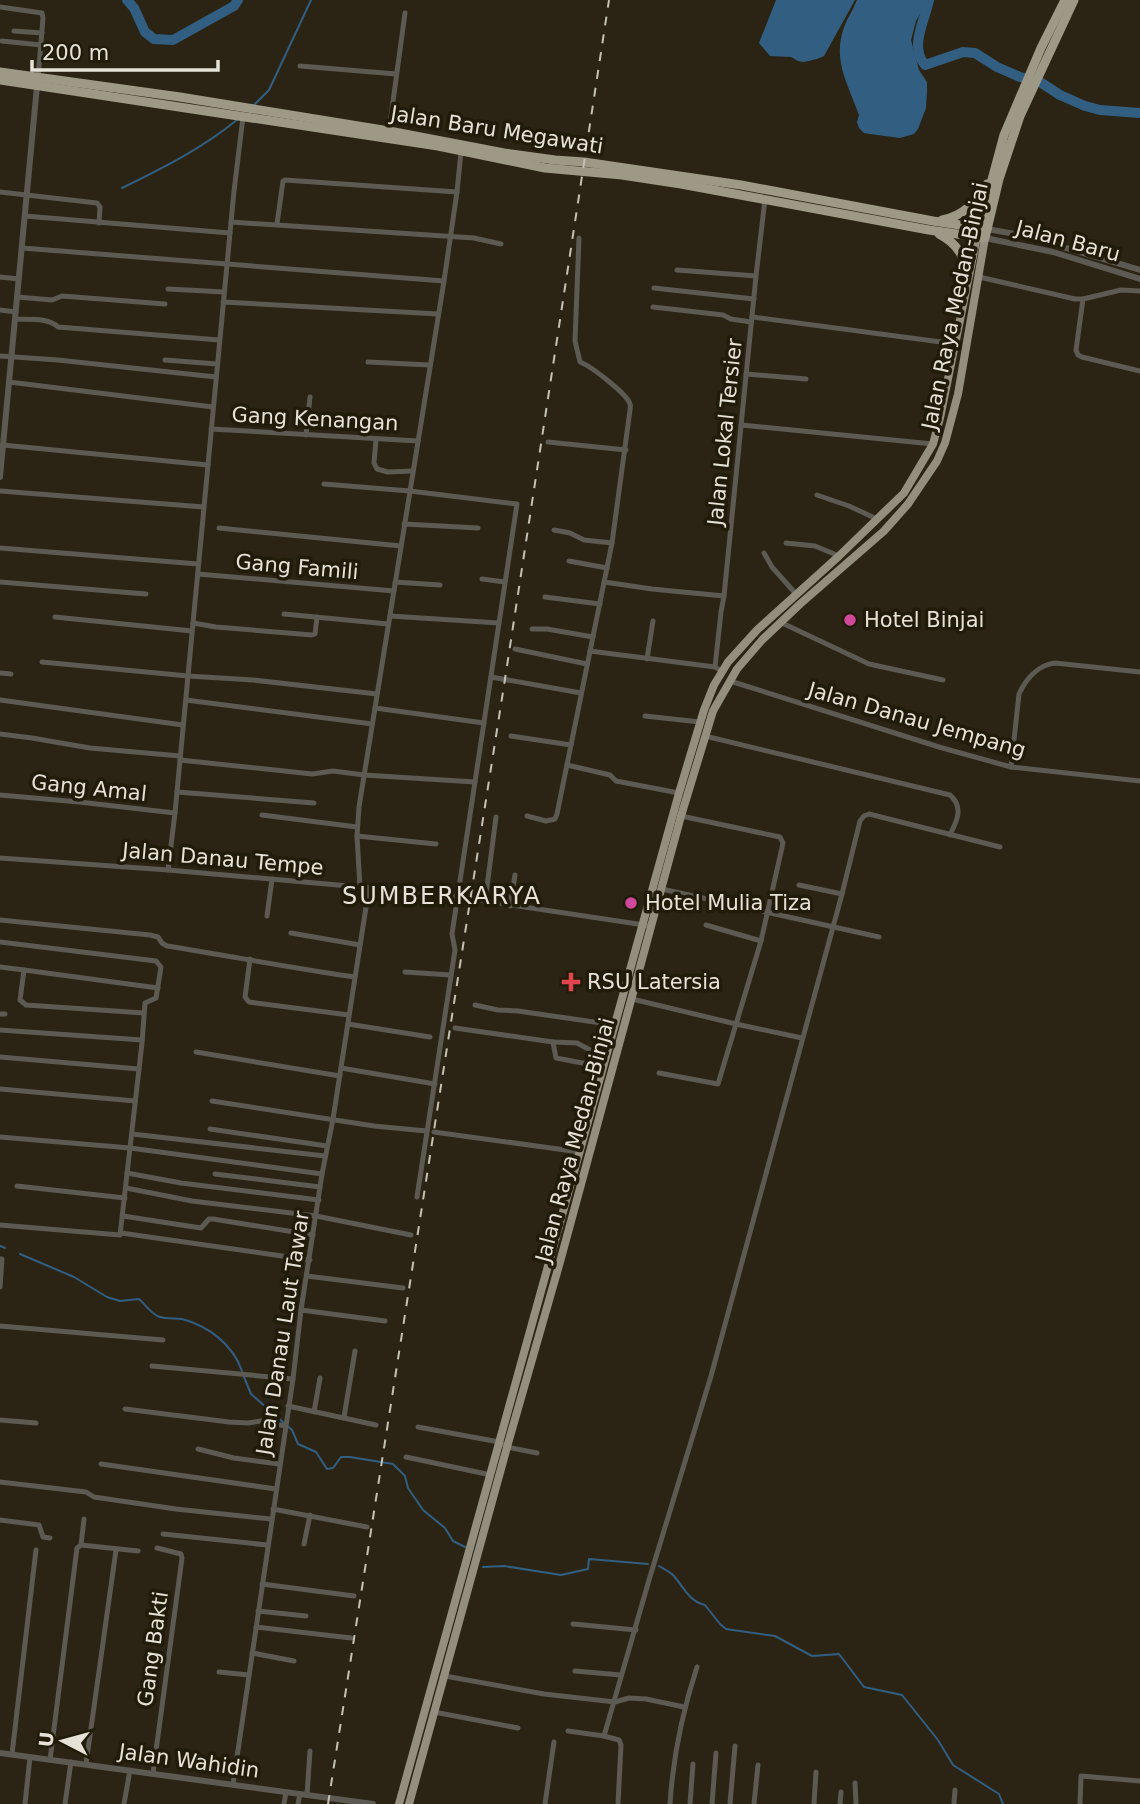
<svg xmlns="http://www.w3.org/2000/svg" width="1140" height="1804" font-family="'DejaVu Sans',sans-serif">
<rect width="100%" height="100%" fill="#2b2414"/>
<!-- water -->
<g fill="#315e81">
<polygon points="776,0 855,0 824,56 817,59 804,62 798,61 791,57 770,56 759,43"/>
<path d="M857,0H925L924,7L916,21L911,40L919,70L927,82V92L926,108L918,129L914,134L900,138L870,134L864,133L859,128L857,122L859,115C847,81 830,57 847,20C851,13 854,7 857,0Z"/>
</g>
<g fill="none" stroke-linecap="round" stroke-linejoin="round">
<!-- stream -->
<g stroke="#315e81" stroke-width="2">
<polyline points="253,106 269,90 311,0"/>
<path d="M122,188C163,168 203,148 238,119"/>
<polyline points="0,1246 5,1248"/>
<path d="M20,1254L74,1277L107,1297L120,1301L139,1299C145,1304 152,1315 160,1317C167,1319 175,1318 182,1319C209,1326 233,1345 242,1371"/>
<polyline points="244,1377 251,1394 292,1430 298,1444 316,1452 327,1469 333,1468 341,1457 350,1457 393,1464 405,1476 408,1488 423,1510 445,1528 453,1541 465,1547"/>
<path d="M659,1566C664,1569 670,1572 674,1576C684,1588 689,1601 705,1605L720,1624L726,1629L775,1636L812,1656L839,1654L864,1687L902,1695L938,1740L953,1765L999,1794L1003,1804"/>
<polyline points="483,1567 504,1566 561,1575 588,1569 589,1559 648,1564"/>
</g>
<!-- river -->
<g stroke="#315e81" stroke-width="10">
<polyline points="127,0 134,8 145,32 154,39 173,40 234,6 238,0"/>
<path d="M929,0C925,20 909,47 925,65L963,52L975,53L997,67L1020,77L1040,82L1060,95L1085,106L1100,110L1140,113"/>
</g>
<!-- minor -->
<g stroke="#5c5a52" stroke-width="5">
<polyline points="0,7 42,13 43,18 38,78"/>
<polyline points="14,31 42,33"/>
<polyline points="2,41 41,45"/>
<polyline points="300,66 396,74"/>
<polyline points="389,131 405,13"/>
<polyline points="0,192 97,203 100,207 99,223"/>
<polyline points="25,216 230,233"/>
<polyline points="231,222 474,238 501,244"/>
<polyline points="277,224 283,181 285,180 457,192"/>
<polyline points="22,248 444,281"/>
<polyline points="677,270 756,276"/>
<polyline points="0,277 19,279"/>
<polyline points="979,277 1075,299 1083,299 1121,290 1140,291"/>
<polyline points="654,288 754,299"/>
<polyline points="168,289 224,292"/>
<polyline points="17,297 52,300 62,296 165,304"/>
<polyline points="1083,299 1076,350 1078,355 1082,357 1140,371"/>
<polyline points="223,302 438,314"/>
<polyline points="653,307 723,315 731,319 751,322"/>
<polyline points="0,310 16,312"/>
<polyline points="752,317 956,344"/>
<path d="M15,319C29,320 47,317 58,327L219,340"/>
<polyline points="0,356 58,360 216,377"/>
<polyline points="165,360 217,364"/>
<polyline points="368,362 430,365"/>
<polyline points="746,374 806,379"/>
<polyline points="9,382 213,407"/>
<polyline points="741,425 933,444"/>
<polyline points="211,429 418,441"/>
<polyline points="306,435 310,397"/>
<polyline points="376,439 374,463 377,469 388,472 413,471"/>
<polyline points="548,442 626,450"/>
<polyline points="3,445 208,465"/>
<polyline points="324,484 410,491 517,504 452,934 455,950 417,1197"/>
<polyline points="0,491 204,507"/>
<polyline points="817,495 849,506 877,519"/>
<polyline points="404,524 478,528"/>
<polyline points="219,528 401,546"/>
<polyline points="554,530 570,533 584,540 612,543"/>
<polyline points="786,543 815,546 839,556"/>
<polyline points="0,548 198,564"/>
<polyline points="764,553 772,567 796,594"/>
<polyline points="569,561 607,568"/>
<polyline points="198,574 394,591"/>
<polyline points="482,579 505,582"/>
<polyline points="0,582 146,594"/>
<polyline points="395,582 440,585"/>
<polyline points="604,582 652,589 724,596"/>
<polyline points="545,597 600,604"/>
<polyline points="284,614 388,624"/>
<polyline points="390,616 499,623"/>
<polyline points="55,617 192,631"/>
<polyline points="193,623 216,627 312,635 315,634 317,617"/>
<polyline points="782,623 869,664 943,680"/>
<polyline points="532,629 547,629 593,637"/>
<polyline points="515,649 587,664"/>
<polyline points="590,651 715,667 723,672"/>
<polyline points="647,659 653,621"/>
<polyline points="42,662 188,676 253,680 377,694"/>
<polyline points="715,667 721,612 724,596 756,276 765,199"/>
<polyline points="0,673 11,674"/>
<polyline points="491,677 581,693"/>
<polyline points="730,681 939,747 1011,767 1140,781"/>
<polyline points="0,700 183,725"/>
<polyline points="186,700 372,724"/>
<polyline points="375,708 484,723"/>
<polyline points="645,716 700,722"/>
<polyline points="0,734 32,738 90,748 180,756"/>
<polyline points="511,736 571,745"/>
<path d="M705,736L950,795C964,807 957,821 950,835"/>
<polyline points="180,760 312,774 333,771 364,775 475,782"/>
<polyline points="567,765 610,775 616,781 679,793"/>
<path d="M1011,767L1019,694C1026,679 1038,665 1055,663L1140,672"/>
<polyline points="177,792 314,803"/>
<polyline points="0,795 79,802 175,813"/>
<polyline points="262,815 357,827"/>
<path d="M527,816L546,821L555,819L557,814L612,543L630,410C630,408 631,406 630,404C627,394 591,366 580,362L575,341L579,238"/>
<polyline points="357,836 436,844"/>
<polyline points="0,858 168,870 360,887 458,897 651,926"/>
<polyline points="168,870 175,813 234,191 243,117"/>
<polyline points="799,885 842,894"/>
<polyline points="360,887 357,836 359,807 444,281 457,192 461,152"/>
<polyline points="662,889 879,937"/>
<polyline points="485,902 496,817"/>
<polyline points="510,906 515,875"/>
<polyline points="267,916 272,879"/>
<path d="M0,920L150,935L158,937L162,943L167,946C230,956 292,968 355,977"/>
<polyline points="706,925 761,941"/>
<polyline points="291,933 360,945"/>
<polyline points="0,942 156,961 161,967 156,998 145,1003 142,1043 120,1235 0,1225"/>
<polyline points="250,959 245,997 249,1002 349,1015"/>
<polyline points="0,967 24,970"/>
<polyline points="405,972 451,975"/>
<polyline points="632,999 736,1024 802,1038"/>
<polyline points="475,1005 498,1010 518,1011 615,1025"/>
<polyline points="144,1013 26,1005 20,1000 24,970 158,988"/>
<polyline points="0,1014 5,1014"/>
<polyline points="348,1024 430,1037"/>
<polyline points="455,1028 553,1042 556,1058 604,1067"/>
<polyline points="0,1030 142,1040"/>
<polyline points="553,1042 577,1043 590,1050 608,1053"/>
<polyline points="196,1052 340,1076"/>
<polyline points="0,1057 139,1069"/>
<polyline points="341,1068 435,1084"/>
<polyline points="659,1073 718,1084 761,941 783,843 780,837 681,816"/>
<polyline points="0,1089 135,1101"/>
<polyline points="212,1101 374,1126 427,1131"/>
<polyline points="210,1129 327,1146"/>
<polyline points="434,1132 580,1152"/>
<polyline points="132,1134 325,1156"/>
<polyline points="0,1137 130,1148 322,1174"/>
<polyline points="127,1173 181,1183 319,1200"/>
<polyline points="215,1174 320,1187"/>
<polyline points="17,1186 125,1198"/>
<polyline points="126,1188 192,1201 316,1216 411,1235"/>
<polyline points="123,1216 201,1228 209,1219 213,1219 313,1235"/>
<polyline points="121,1233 310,1260"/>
<polyline points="0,1259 2,1259 0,1287"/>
<polyline points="307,1276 403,1288"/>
<polyline points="301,1310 385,1321"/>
<polyline points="0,1326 163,1340"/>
<polyline points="152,1366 293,1379"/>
<polyline points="288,1406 376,1425"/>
<polyline points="125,1409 229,1422 248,1423 261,1421 285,1426"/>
<polyline points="314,1412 320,1378"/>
<polyline points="344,1417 355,1351"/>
<polyline points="0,1420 36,1423"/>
<polyline points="418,1427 499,1442 507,1447 537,1453"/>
<polyline points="198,1449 234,1458 279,1464"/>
<polyline points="406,1457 491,1475"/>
<polyline points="101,1464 276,1489"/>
<polyline points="0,1482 86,1492 94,1497 176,1509 271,1519"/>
<polyline points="273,1509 367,1527"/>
<polyline points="0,1520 39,1525 43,1537 50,1538"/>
<polyline points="163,1534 267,1545"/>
<polyline points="304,1544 310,1515"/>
<polyline points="81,1545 138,1551"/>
<polyline points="262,1584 354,1596"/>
<polyline points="258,1611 306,1616"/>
<polyline points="573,1624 636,1630"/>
<polyline points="256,1627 351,1638"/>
<polyline points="252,1653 294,1661"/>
<polyline points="575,1671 621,1675"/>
<polyline points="219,1672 249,1675"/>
<polyline points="445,1676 544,1694 615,1702 629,1698 646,1699 684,1707"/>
<polyline points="434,1712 518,1728"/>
<polyline points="568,1731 604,1736 619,1740 621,1745 618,1804"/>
<polyline points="604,1736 649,1580 711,1376 842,894 860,821 864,816 869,814 1000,847"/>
<polyline points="12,1754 36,1550"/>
<polyline points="50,1760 77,1548 81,1545 84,1519"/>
<polyline points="86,1764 116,1550"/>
<polyline points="153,1773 182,1558 181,1554 157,1548"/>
<polyline points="855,1783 856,1804"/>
<polyline points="233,1784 293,1379 301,1310 322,1174 333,1119 369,888"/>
<polyline points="307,1795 310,1751"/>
<polyline points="25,1804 30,1757"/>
<polyline points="65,1804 71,1762"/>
<polyline points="124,1804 130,1770"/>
<polyline points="284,1804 286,1792"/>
<polyline points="298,1804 300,1794"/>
<polyline points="545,1804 554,1742"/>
<path d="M670,1804C673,1756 682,1713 697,1667"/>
<polyline points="690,1804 693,1764"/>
<polyline points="712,1804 716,1753"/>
<polyline points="730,1804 735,1746"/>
<polyline points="754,1804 758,1765"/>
<polyline points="814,1804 816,1772"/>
<polyline points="840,1804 841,1792"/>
<polyline points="954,1804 955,1790"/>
<polyline points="1080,1804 1081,1776 1140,1781"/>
</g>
<!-- tertiary -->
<g stroke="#5c5a52" stroke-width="6">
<polyline points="987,229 1026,236 1140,270"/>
<polyline points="985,238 1053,252 1140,279"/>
<polyline points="0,477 37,86"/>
<polyline points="0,1753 373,1804"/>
</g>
<!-- primary -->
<g stroke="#938e7d" stroke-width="8">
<polyline points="399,1804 679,793 704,710 714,685 728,662 757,630 839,556 904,493 933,444 940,418 977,237"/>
<polyline points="409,1804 507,1447 560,1262 681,816 713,711 737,669 762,640 800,604 884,531 908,504 937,461 945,443 958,394 985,238"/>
</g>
<!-- trunk -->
<g stroke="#9e9886" stroke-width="9">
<polyline points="0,72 180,97 389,131 504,153 555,160 584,162 741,185 933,221 987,229"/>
<polyline points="0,80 438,146 545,168 622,175 681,184 929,230 985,238 999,179 1020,116 1074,0"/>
<path d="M942,220C964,216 974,203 987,184"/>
<polyline points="978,232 1004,135 1041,48 1065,0"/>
<path d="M939,234C958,244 964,256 968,276"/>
</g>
<!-- rail -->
<polyline stroke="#c5c1b5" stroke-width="2" stroke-dasharray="9 9" stroke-linecap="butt" points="328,1804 505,679 609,0"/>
</g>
<!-- markers -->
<g fill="#d1479c" stroke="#211b0a" stroke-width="2.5">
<circle cx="850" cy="620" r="7"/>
<circle cx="631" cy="903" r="7"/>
</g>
<path fill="#e0444e" stroke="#211b0a" stroke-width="2.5" d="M567.5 971.5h7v7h7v7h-7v7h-7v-7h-7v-7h7z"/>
<g text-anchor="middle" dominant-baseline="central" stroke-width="7" stroke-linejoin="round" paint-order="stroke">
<!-- street labels -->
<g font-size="21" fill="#e6e2d7" stroke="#211b0a">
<text transform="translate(497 130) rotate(9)">Jalan Baru Megawati</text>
<text transform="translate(1068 241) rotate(15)">Jalan Baru</text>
<text transform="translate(955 306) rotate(-78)">Jalan Raya Medan-Binjai</text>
<text transform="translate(315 419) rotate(3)">Gang Kenangan</text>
<text transform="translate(725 432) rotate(-84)">Jalan Lokal Tersier</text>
<text transform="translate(297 567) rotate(5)">Gang Famili</text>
<text transform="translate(917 720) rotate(16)">Jalan Danau Jempang</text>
<text transform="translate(89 788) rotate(6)">Gang Amal</text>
<text transform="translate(223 859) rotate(5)">Jalan Danau Tempe</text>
<text transform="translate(575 1140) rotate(-75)">Jalan Raya Medan-Binjai</text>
<text transform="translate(283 1333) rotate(-81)">Jalan Danau Laut Tawar</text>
<text transform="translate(153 1649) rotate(-82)">Gang Bakti</text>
<text transform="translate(189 1761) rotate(8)">Jalan Wahidin</text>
</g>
<!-- poi labels -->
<g font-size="21" fill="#e6e2d7" stroke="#211b0a" text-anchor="start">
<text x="864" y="620">Hotel Binjai</text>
<text x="645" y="903">Hotel Mulia Tiza</text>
<text x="587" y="982">RSU Latersia</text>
</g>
<!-- quarter labels -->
<g font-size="24" letter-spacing="2" fill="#e6e2d7" stroke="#211b0a">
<text x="442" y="896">SUMBERKARYA</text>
</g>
</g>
<!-- north arrow -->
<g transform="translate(63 1741) rotate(276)" stroke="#211b0a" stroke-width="5" paint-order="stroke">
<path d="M0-5L12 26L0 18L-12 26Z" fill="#e6e2d7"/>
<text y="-10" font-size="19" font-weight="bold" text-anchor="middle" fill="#e6e2d7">U</text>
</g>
<!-- scale -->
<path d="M32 60v10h186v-10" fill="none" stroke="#e6e2d7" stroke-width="3.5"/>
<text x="42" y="60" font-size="21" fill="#e6e2d7" stroke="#211b0a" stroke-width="5" paint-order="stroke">200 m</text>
</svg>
